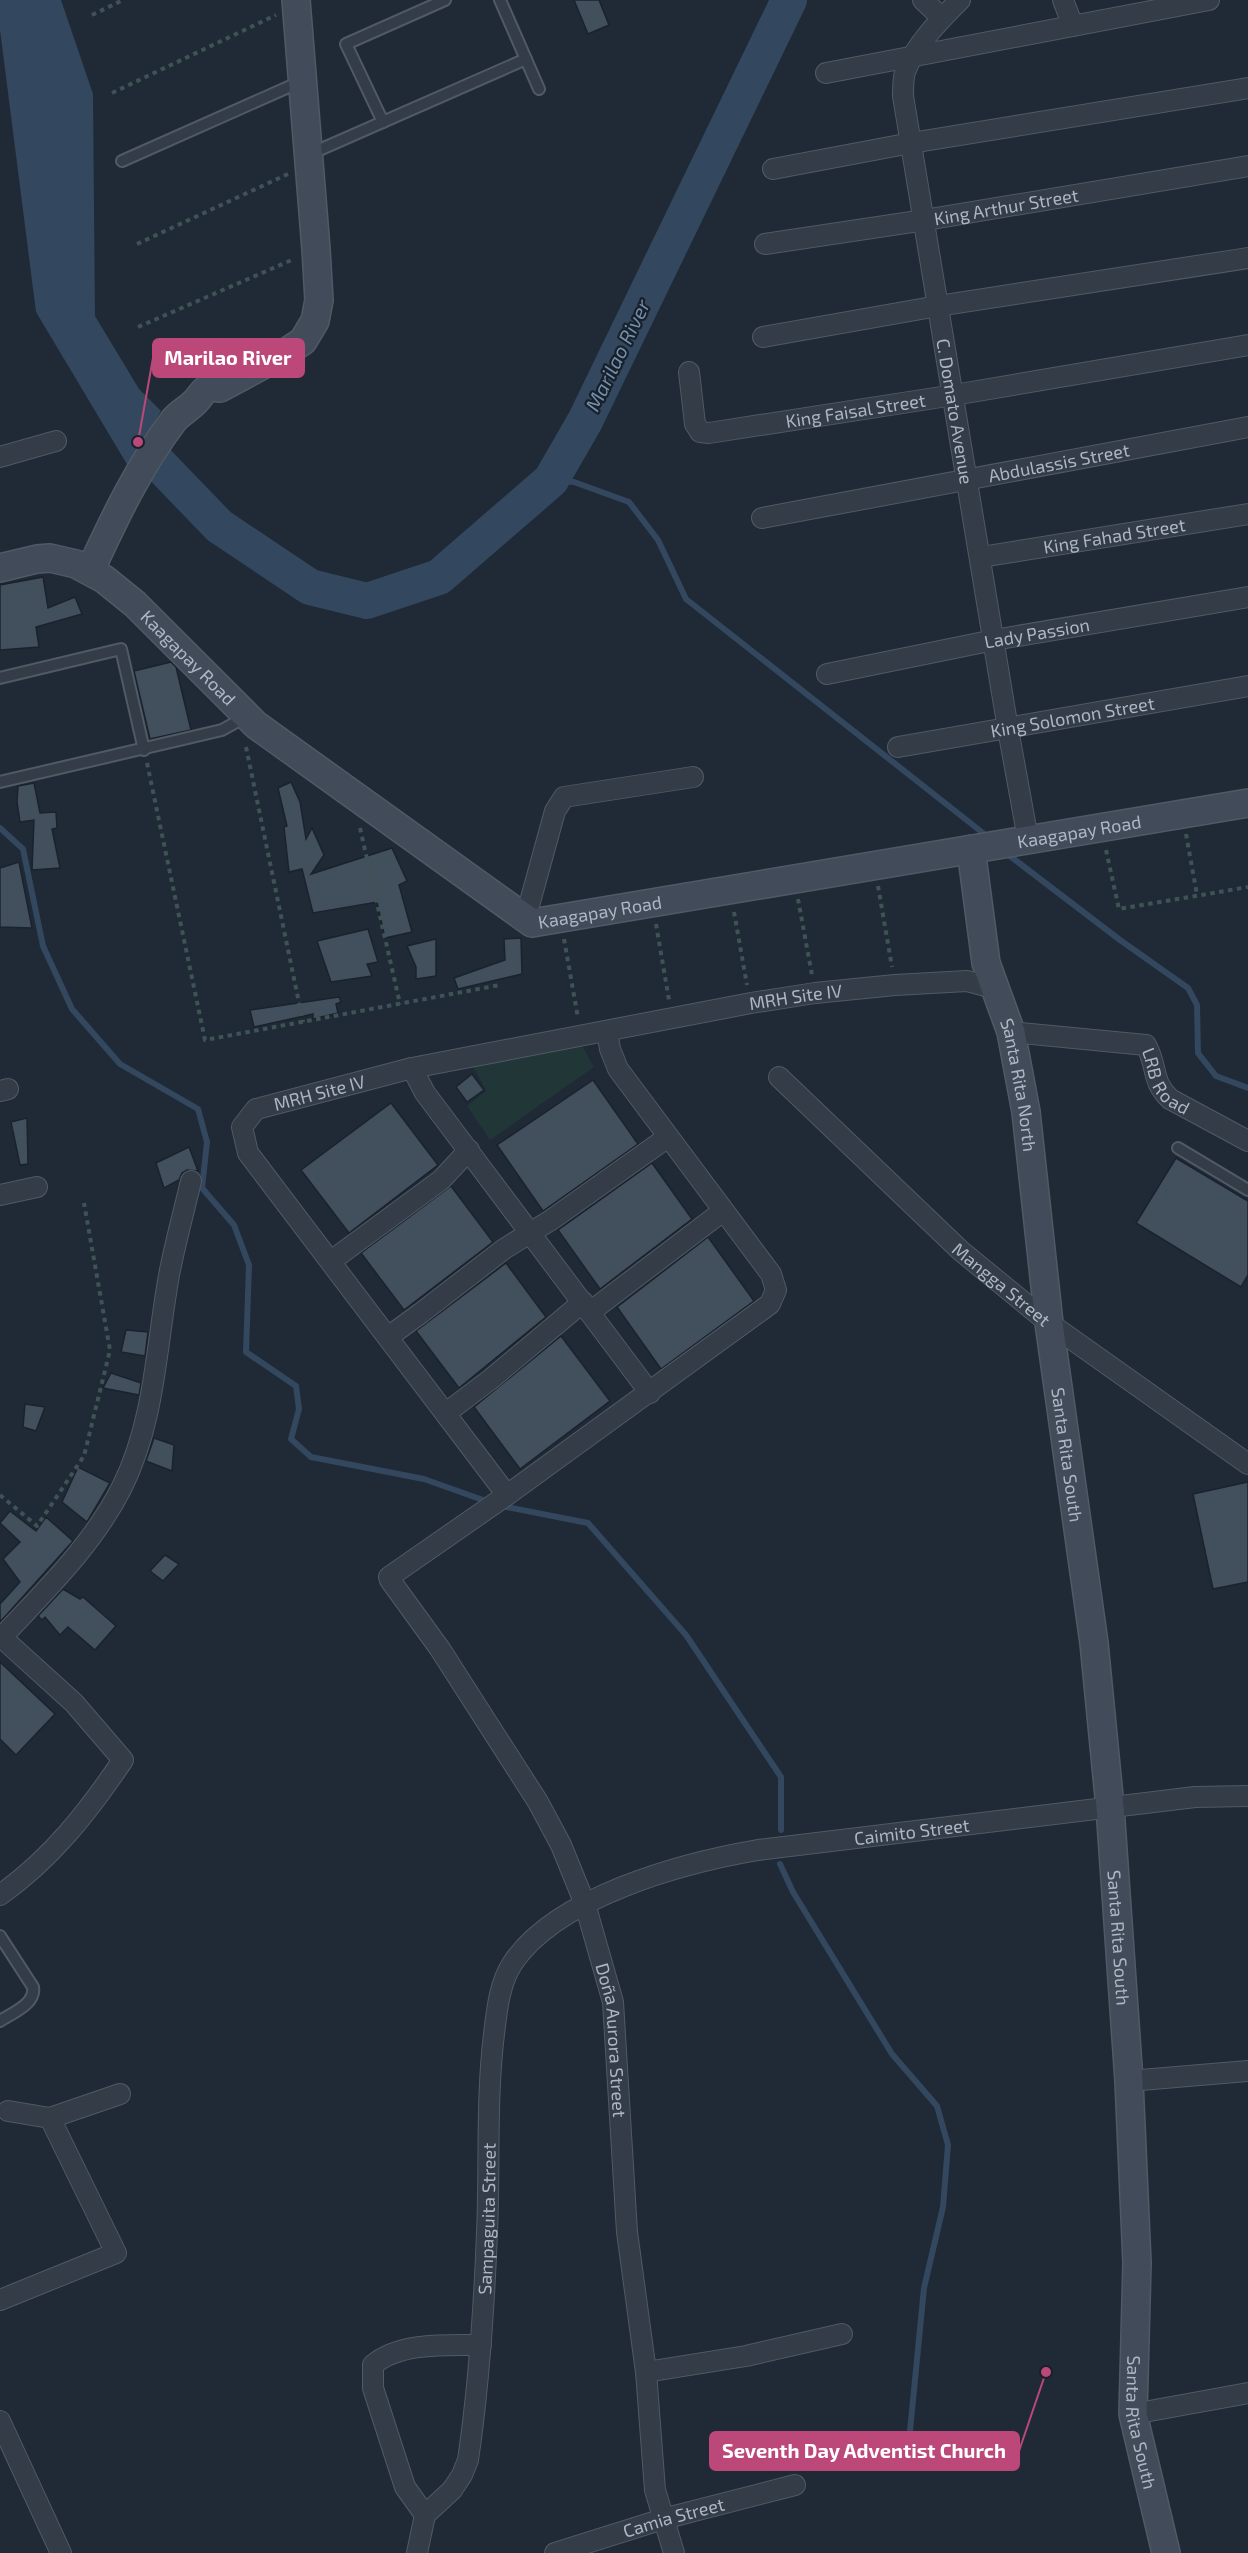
<svg xmlns="http://www.w3.org/2000/svg" width="1248" height="2553" font-family="'Exo 2',sans-serif">
<rect width="100%" height="100%" fill="#1f2a36"/>
<!-- green -->
<polygon fill="#213637" points="580,1042 594,1067 490,1140 467,1106 486,1091 472,1064"/>
<!-- water -->
<polygon fill="#33475e" points="0,0 61,0 93,94 95,316 139,389 161,411 128,466 36,312 0,30"/>
<g fill="none" stroke-linecap="round" stroke-linejoin="round">
<!-- stream -->
<g stroke="#33475e" stroke-width="6">
<polyline points="551,480 574,482 629,502 658,540 686,599 983,833"/>
<polyline points="0,828 23,849 43,946 72,1009 120,1064 198,1109 207,1142 202,1188 234,1225 249,1265 246,1352 296,1386 299,1409 291,1439 311,1457 424,1479 483,1500"/>
<polyline points="1006,853 1120,940 1188,988 1197,1005 1198,1053 1216,1076 1248,1088"/>
<polyline points="507,1507 588,1523 686,1635 781,1777 781,1830"/>
<polyline points="780,1864 793,1892 892,2054 937,2106 948,2145 943,2207 924,2288 909,2441"/>
</g>
<!-- river -->
<polyline stroke="#33475e" stroke-width="36" points="129,428 138,442 219,526 310,587 367,601 439,577 551,480 585,421 789,0"/>
</g>
<!-- building -->
<g fill="#42505e" stroke="#1a232d" stroke-width="1.5">
<polygon points="574,0 599,0 609,25 588,34"/>
<polygon points="43,577 48,608 75,597 82,614 36,627 39,647 0,650 0,585"/>
<polygon points="171,662 176,667 191,730 150,739 134,671"/>
<polygon points="291,782 300,802 306,839 312,828 324,855 311,874 392,848 407,881 399,885 412,932 385,938 377,902 313,913 302,869 289,872 284,827 287,826 278,788"/>
<polygon points="34,783 40,813 56,812 57,828 52,829 60,868 32,870 34,820 20,822 17,802 18,786"/>
<polygon points="19,862 32,928 0,927 0,868"/>
<polygon points="368,929 378,962 367,964 372,976 331,982 317,941"/>
<polygon points="521,938 522,974 458,989 454,978 505,960 504,939"/>
<polygon points="436,939 436,976 416,979 416,967 407,946"/>
<polygon points="339,997 341,1002 336,1004 338,1013 313,1019 313,1014 254,1027 250,1010"/>
<polygon points="472,1074 484,1090 467,1102 456,1087"/>
<polygon points="593,1080 638,1144 543,1211 497,1145"/>
<polygon points="391,1103 438,1165 349,1233 301,1170"/>
<polygon points="27,1118 28,1164 20,1165 11,1122"/>
<polygon points="189,1147 198,1171 187,1170 182,1173 179,1180 164,1188 156,1163"/>
<polygon points="1176,1158 1248,1201 1248,1275 1241,1287 1136,1223"/>
<polygon points="652,1163 692,1219 600,1289 558,1230"/>
<polygon points="451,1186 493,1242 404,1310 361,1253"/>
<polygon points="708,1237 754,1301 661,1369 617,1307"/>
<polygon points="506,1263 546,1317 459,1388 416,1331"/>
<polygon points="126,1330 148,1332 145,1356 121,1352"/>
<polygon points="561,1336 610,1401 520,1469 474,1407"/>
<polygon points="111,1373 141,1383 139,1395 103,1388"/>
<polygon points="25,1404 45,1407 36,1431 23,1427"/>
<polygon points="154,1438 174,1445 172,1471 146,1461"/>
<polygon points="78,1467 110,1483 87,1522 62,1502"/>
<polygon points="1248,1482 1248,1582 1213,1589 1193,1494"/>
<polygon points="10,1511 36,1531 46,1517 73,1541 0,1622 0,1604 20,1582 3,1559 20,1542 0,1523"/>
<polygon points="165,1555 179,1564 163,1581 150,1571"/>
<polygon points="63,1589 80,1599 83,1597 116,1626 95,1650 68,1627 60,1635 45,1617 42,1620 38,1616"/>
<polygon points="0,1662 55,1714 16,1755 0,1739"/>
</g>
<g fill="none" stroke-linecap="round" stroke-linejoin="round">
<defs>
<g id="lane">
<polyline points="500,0 539,89"/>
<polyline points="383,122 346,44 445,0"/>
<polyline points="310,154 526,59"/>
<polyline points="122,161 302,81"/>
<polyline points="0,678 121,649 144,750"/>
<polyline points="0,782 222,730 247,716"/>
<polyline points="1178,1148 1248,1190"/>
<path d="M0,1936L33,1987C36,2004 12,2013 0,2021"/>
</g>
<g id="street">
<polyline points="923,0 942,18"/>
<path id="s1" d="M960,0C940,20 915,45 905,72C903,79 903,88 903,96L1008,729L1028,839"/>
<polyline points="1063,0 1073,26"/>
<polyline points="826,73 1209,0"/>
<polyline points="773,169 911,143 1248,88"/>
<path id="s2" d="M765,244L925,220L1248,166"/>
<polyline points="763,337 938,306 1248,258"/>
<path id="s3" d="M689,372L695,424L700,432L709,433L954,395L1248,345"/>
<polyline points="0,457 56,441"/>
<path id="s4" d="M762,518L1248,427"/>
<path id="s5" d="M981,557L1248,514"/>
<path id="s6" d="M827,674L994,640L1248,597"/>
<path id="s7" d="M898,747L1248,686"/>
<polyline points="525,920 555,811 564,797 693,777"/>
<path id="s8" d="M1011,1032L1146,1045C1158,1067 1151,1081 1170,1099L1248,1141"/>
<polyline points="412,1068 425,1093 650,1393"/>
<path id="s9" d="M779,1077L961,1251L1049,1323L1248,1464"/>
<polyline points="0,1091 8,1089"/>
<polyline points="0,1195 37,1187"/>
<polyline points="331,1261 441,1180 469,1150"/>
<polyline points="590,1312 723,1211"/>
<polyline points="388,1337 421,1313 504,1249 551,1220 668,1137"/>
<polyline points="446,1413 491,1379 583,1302"/>
<path id="s10" d="M507,1495L248,1153L242,1127L256,1109L412,1068L751,1003L815,993L895,985L967,981L994,988"/>
<polyline points="389,1577 507,1495 770,1304 776,1290 771,1274 618,1069 610,1049 607,1031"/>
<path id="s11" d="M390,1580L440,1649L538,1802L561,1845L585,1904L613,2002L627,2232L646,2372L655,2490L674,2553"/>
<path d="M0,1636L74,1703L123,1760C88,1812 51,1859 0,1895"/>
<path d="M0,1639C44,1592 93,1545 122,1487C156,1419 156,1343 170,1270C176,1240 184,1211 191,1181"/>
<polyline points="1129,2081 1248,2071"/>
<polyline points="8,2111 50,2118 120,2094"/>
<polyline points="0,2300 116,2253 50,2118"/>
<polyline points="646,2372 746,2356 842,2334"/>
<polyline points="1133,2414 1248,2393"/>
<polyline points="0,2421 61,2553"/>
<path d="M425,2515L405,2487L373,2388V2365C399,2342 447,2345 481,2345"/>
<path id="s12" d="M417,2553L425,2515L452,2490L462,2475L468,2460C479,2385 484,2309 487,2233C490,2167 486,2100 494,2034C497,2010 499,1985 512,1964C556,1897 682,1863 758,1850L1195,1797L1248,1796"/>
<path id="s13" d="M555,2553L663,2519L795,2485"/>
</g>
<g id="secondary">
<path id="s14" d="M0,568L37,559L50,558L76,564L104,579L135,604L256,725L532,923L1248,803"/>
<path d="M90,571C114,519 139,466 174,420C180,413 188,409 195,402C205,392 202,386 220,388L285,353L303,341L315,321L319,300L316,249L296,0"/>
<path id="s15" d="M971,849L986,963L1011,1032L1026,1112L1049,1323L1094,1643L1110,1807L1129,2081L1137,2263L1133,2414L1166,2553"/>
</g>
</defs>
<!-- lane casing -->
<use href="#lane" stroke="#505a65" stroke-width="14"/>
<!-- street casing -->
<use href="#street" stroke="#505a65" stroke-width="22"/>
<!-- secondary casing -->
<use href="#secondary" stroke="#505a65" stroke-width="30"/>
<!-- path -->
<g stroke="#3f5355" stroke-width="4" stroke-dasharray="4.5 4.5" stroke-linecap="butt">
<polyline points="92,15 123,0"/>
<polyline points="112,93 276,15"/>
<polyline points="137,244 288,174"/>
<polyline points="138,327 294,259"/>
<polyline points="246,747 303,1022"/>
<polyline points="147,763 205,1040 500,985"/>
<polyline points="360,828 400,1004"/>
<polyline points="1186,834 1197,895"/>
<polyline points="1106,850 1119,909 1248,887"/>
<polyline points="878,886 892,967"/>
<polyline points="798,899 812,975"/>
<polyline points="734,912 747,985"/>
<polyline points="656,924 669,1000"/>
<polyline points="564,939 578,1018"/>
<polyline points="0,1495 37,1526 84,1456 110,1350 84,1203"/>
</g>
<!-- lane -->
<use href="#lane" stroke="#333c47" stroke-width="10"/>
<!-- street -->
<use href="#street" stroke="#333c47" stroke-width="20"/>
<!-- secondary -->
<use href="#secondary" stroke="#414b5a" stroke-width="27"/>
</g>
<g text-anchor="middle" dominant-baseline="central" stroke-width="4.5" stroke-linejoin="round" paint-order="stroke">
<!-- street labels -->
<g font-size="18" fill="#adb7c4" stroke="#18212b">
<text stroke="none"><textPath href="#s2" startOffset="244">King Arthur Street</textPath></text>
<text stroke="none"><textPath href="#s3" startOffset="219">King Faisal Street</textPath></text>
<text stroke="none"><textPath href="#s1" startOffset="435">C. Domato Avenue</textPath></text>
<text stroke="none"><textPath href="#s4" startOffset="302">Abdulassis Street</textPath></text>
<text stroke="none"><textPath href="#s5" startOffset="135">King Fahad Street</textPath></text>
<text stroke="none"><textPath href="#s6" startOffset="214">Lady Passion</textPath></text>
<text stroke="none"><textPath href="#s14" startOffset="225">Kaagapay Road</textPath></text>
<text stroke="none"><textPath href="#s7" startOffset="177">King Solomon Street</textPath></text>
<text stroke="none"><textPath href="#s14" startOffset="1215">Kaagapay Road</textPath></text>
<text stroke="none"><textPath href="#s14" startOffset="729">Kaagapay Road</textPath></text>
<text stroke="none"><textPath href="#s10" startOffset="1030">MRH Site IV</textPath></text>
<text stroke="none"><textPath href="#s8" startOffset="178">LRB Road</textPath></text>
<text stroke="none"><textPath href="#s15" startOffset="242">Santa Rita North</textPath></text>
<text stroke="none"><textPath href="#s10" startOffset="544">MRH Site IV</textPath></text>
<text stroke="none"><textPath href="#s9" startOffset="304">Mangga Street</textPath></text>
<text stroke="none"><textPath href="#s15" startOffset="615">Santa Rita South</textPath></text>
<text stroke="none"><textPath href="#s12" startOffset="1042">Caimito Street</textPath></text>
<text stroke="none"><textPath href="#s15" startOffset="1101">Santa Rita South</textPath></text>
<text stroke="none"><textPath href="#s11" startOffset="519">Doña Aurora Street</textPath></text>
<text stroke="none"><textPath href="#s12" startOffset="352">Sampaguita Street</textPath></text>
<text stroke="none"><textPath href="#s15" startOffset="1587">Santa Rita South</textPath></text>
<text stroke="none"><textPath href="#s13" startOffset="124">Camia Street</textPath></text>
</g>
<!-- water labels -->
<g font-size="20" font-style="italic" fill="#748fac" stroke="#18212b">
<text transform="translate(617 355) rotate(-64)">Marilao River</text>
</g>
</g>
<!-- callouts -->
<path fill="none" stroke="#bc487a" stroke-width="2" d="M138 442L153 358M1046 2372L1019 2451"/>
<g fill="#bc487a" stroke="#18212b" stroke-width="2">
<circle cx="138" cy="442" r="6"/>
<circle cx="1046" cy="2372" r="6"/>
</g>
<g fill="#bc487a" stroke="#bc487a" stroke-width="2">
<rect x="153" y="339" width="151" height="38" rx="6"/>
<rect x="710" y="2432" width="309" height="38" rx="6"/>
</g>
<g font-size="20" text-anchor="middle" font-weight="bold" fill="#fff">
<text x="228" y="365">Marilao River</text>
<text x="864" y="2458">Seventh Day Adventist Church</text>
</g>
</svg>
